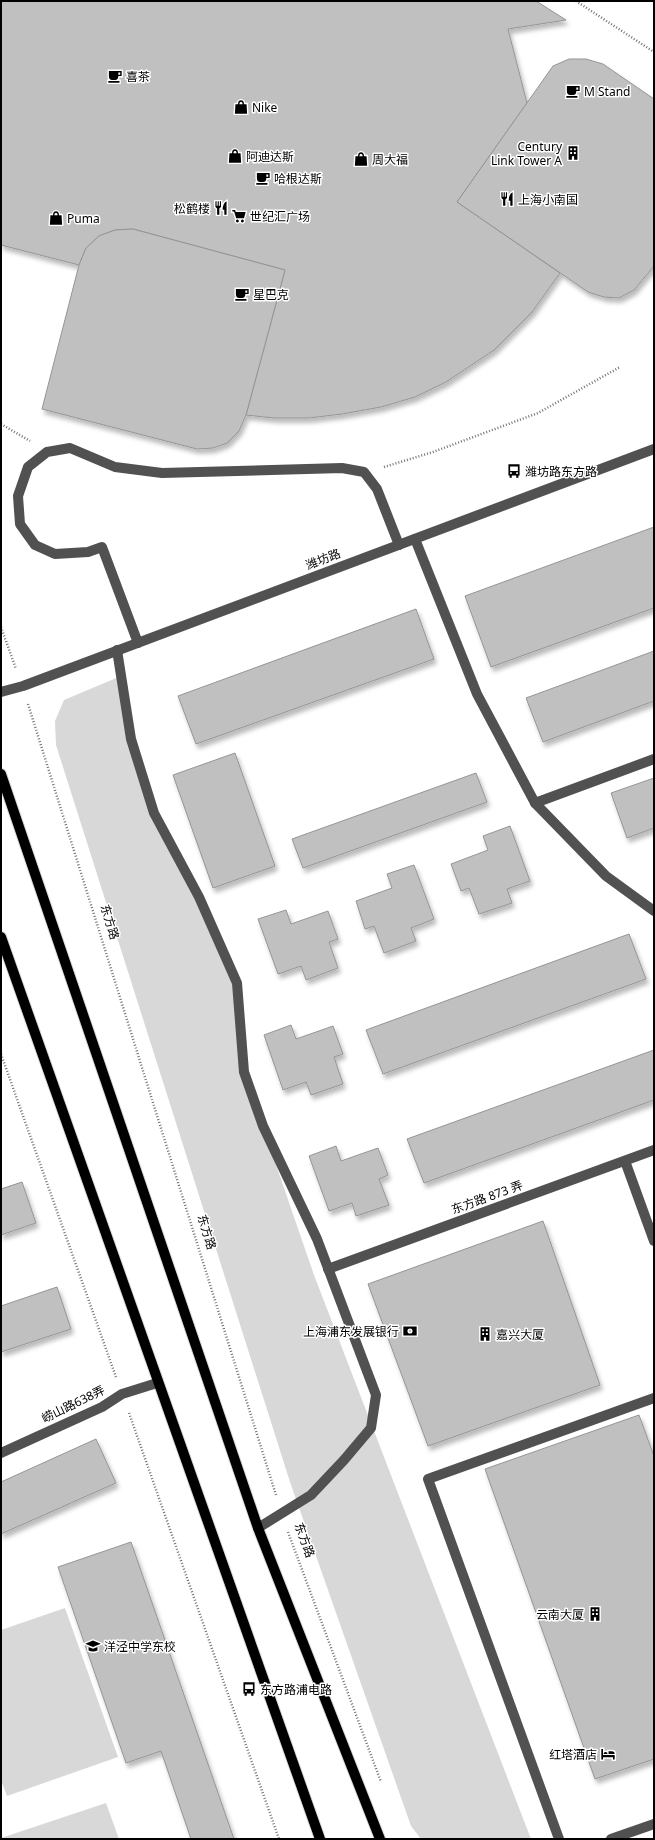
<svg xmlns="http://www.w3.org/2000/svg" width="655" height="1840" font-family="'Noto Sans','Noto Sans SC',sans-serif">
<defs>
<filter id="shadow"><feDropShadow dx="2.5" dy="4.5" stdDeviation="2" flood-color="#0004"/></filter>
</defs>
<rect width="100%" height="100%" fill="#fff"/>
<!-- green -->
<g fill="#d8d8d8">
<polygon points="121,676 154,813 237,983 244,1072 314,1275 531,1839 421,1839 411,1826 290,1482 56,745 55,721 64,700"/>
<polygon points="65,1608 118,1757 7,1796 1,1780 1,1630"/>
<polygon points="106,1803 119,1839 1,1839 1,1838"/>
</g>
<!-- building -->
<g fill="#c0c0c0" stroke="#959595" filter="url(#shadow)">
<polygon points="1,1 536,1 566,20 508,29 527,103 457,202 560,273 532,312 494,350 446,382 415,397 381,407 342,414 309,418 274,418 246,415 285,270 133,229 115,230 99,236 86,248 79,265 1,245"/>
<polygon points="569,59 586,59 603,64 654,99 654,266 634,290 619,298 604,297 588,292 457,202 553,66"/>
<polygon points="133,229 285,270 246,415 239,431 227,443 213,448 197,449 42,409 79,265 86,248 99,236 115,230"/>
<polygon points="654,527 654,608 491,667 465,596"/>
<polygon points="416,609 434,659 196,744 178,696"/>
<polygon points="654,651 654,701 543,742 526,698"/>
<polygon points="235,753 275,866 213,888 173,775"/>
<polygon points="476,773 487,802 303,868 292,839"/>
<polygon points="654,778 654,828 627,838 611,793"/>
<polygon points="510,826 530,881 507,889 512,903 479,914 469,888 461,891 451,864 488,850 483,836"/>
<polygon points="414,865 434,919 411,928 416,941 384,953 374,926 365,929 356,901 392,888 387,874"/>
<polygon points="286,910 291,924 328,911 338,939 329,942 338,968 306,980 301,966 278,974 258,919"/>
<polygon points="629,934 646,979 383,1074 366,1030"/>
<polygon points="291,1025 296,1039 333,1026 343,1054 334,1057 343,1084 311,1095 306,1082 283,1090 264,1035"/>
<polygon points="654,1050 654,1100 424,1183 407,1139"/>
<polygon points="336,1146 341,1161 378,1148 388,1175 379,1179 389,1205 356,1216 352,1203 329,1211 309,1156"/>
<polygon points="22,1182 36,1223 1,1235 1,1189"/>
<polygon points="543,1221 600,1385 428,1446 368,1284"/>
<polygon points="57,1287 71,1329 1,1352 1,1306"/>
<polygon points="639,1415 654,1456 654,1759 595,1779 485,1469"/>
<polygon points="96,1439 116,1483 1,1534 1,1482"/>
<polygon points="131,1542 234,1839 191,1839 161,1751 126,1763 58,1567"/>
</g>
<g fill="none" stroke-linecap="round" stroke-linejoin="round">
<defs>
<g id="major">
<polyline points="1,774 258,1528 380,1839"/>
<polyline points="1,937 320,1839"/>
</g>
</defs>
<!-- major casing -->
<use href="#major" stroke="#dbdbdb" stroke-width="12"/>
<!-- path -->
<g stroke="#737373" stroke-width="2.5" stroke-dasharray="1 2" stroke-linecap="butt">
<polyline points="576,1 654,52"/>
<polyline points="1,424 30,441"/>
<polyline points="384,467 433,452 538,413 620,367"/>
<polyline points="1,627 16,669"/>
<polyline points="28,704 276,1495"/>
<polyline points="1,1054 116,1377"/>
<polyline points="129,1413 279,1839"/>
<polyline points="288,1532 381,1782"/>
</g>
<!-- minor -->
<g stroke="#515151" stroke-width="10">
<polyline points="415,539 477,694 535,803 606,876 654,911"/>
<polyline points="138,643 102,547 88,552 55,554 35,545 20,524 18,496 28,467 47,452 70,448 115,467 162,473 342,468 364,472 377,489 399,545"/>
<polyline points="117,650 131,739 154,813 199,897 237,983 244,1072 263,1126 317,1239 376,1395 371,1428 344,1460 311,1495 258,1528"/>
<polyline points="1,692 23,686 654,449"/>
<polyline points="535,803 654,759"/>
<polyline points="625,1161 654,1241"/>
<polyline points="328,1269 654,1150"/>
<polyline points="1,1453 102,1407 122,1394 157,1383"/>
<polyline points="559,1839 428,1479 654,1398"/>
<polyline points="611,1839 654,1824"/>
</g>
<!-- major -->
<use href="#major" stroke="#000" stroke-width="10"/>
</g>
<!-- icons -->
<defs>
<symbol id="cafe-bare" viewBox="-9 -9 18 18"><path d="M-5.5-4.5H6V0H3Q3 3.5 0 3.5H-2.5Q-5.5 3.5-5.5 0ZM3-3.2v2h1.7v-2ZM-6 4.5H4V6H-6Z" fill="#000" stroke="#fff" stroke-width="2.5" paint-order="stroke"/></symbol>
<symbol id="shop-bare" viewBox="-9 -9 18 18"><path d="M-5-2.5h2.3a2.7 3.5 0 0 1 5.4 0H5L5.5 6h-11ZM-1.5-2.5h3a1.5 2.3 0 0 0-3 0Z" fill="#000" stroke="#fff" stroke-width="2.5" paint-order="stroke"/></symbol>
<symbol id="building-bare" viewBox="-9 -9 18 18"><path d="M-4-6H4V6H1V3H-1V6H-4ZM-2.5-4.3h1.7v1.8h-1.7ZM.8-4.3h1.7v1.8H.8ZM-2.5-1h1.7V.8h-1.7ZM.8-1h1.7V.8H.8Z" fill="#000" stroke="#fff" stroke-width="2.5" paint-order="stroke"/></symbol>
<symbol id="restaurant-bare" viewBox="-9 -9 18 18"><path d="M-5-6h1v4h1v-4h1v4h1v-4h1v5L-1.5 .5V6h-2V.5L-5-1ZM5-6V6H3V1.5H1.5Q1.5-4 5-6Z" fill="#000" stroke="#fff" stroke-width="2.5" paint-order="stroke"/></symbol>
<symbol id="supermarket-bare" viewBox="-9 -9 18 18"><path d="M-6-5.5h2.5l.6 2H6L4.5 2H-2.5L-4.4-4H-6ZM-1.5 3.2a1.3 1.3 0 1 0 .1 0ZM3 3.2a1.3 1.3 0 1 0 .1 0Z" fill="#000" stroke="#fff" stroke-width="2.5" paint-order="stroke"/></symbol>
<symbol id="bus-bare" viewBox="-9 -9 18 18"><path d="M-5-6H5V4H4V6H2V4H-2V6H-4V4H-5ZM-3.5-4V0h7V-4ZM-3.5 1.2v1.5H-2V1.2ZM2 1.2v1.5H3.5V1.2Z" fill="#000" stroke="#fff" stroke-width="2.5" paint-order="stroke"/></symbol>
<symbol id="bank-bare" viewBox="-9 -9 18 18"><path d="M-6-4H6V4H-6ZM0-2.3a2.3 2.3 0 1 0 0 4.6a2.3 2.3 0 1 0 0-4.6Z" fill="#000" stroke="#fff" stroke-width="2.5" paint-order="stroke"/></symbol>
<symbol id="school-bare" viewBox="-9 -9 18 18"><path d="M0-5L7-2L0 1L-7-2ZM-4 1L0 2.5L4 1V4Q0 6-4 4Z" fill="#000" stroke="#fff" stroke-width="2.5" paint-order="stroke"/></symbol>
<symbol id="hotel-bare" viewBox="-9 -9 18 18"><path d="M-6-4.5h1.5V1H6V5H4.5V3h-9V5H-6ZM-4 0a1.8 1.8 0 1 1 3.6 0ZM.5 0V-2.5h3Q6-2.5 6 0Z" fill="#000" stroke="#fff" stroke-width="2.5" paint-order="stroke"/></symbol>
</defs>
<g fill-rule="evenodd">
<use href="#cafe-bare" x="105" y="66" width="20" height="20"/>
<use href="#cafe-bare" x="563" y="81" width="20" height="20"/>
<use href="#shop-bare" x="231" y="97" width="20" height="20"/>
<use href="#building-bare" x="563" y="143" width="20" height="20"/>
<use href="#shop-bare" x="225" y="146" width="20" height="20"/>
<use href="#shop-bare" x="351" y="149" width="20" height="20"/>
<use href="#cafe-bare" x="253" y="168" width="20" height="20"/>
<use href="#restaurant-bare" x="497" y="189" width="20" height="20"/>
<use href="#restaurant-bare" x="211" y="198" width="20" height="20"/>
<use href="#supermarket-bare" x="229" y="206" width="20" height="20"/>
<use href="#shop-bare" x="46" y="208" width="20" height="20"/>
<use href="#cafe-bare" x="232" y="284" width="20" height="20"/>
<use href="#bus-bare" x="504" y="461" width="20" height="20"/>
<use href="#bank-bare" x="400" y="1321" width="20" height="20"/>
<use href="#building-bare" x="475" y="1324" width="20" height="20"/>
<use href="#building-bare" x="585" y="1604" width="20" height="20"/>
<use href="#school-bare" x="83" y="1636" width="20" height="20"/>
<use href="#bus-bare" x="239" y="1679" width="20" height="20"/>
<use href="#hotel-bare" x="598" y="1744" width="20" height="20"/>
</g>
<g text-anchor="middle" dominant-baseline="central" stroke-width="3" stroke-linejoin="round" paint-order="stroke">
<!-- poi labels -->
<g font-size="12" fill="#000" stroke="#fff" text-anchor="start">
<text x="126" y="76">喜茶</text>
<text x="584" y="91">M Stand</text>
<text x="252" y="107">Nike</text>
<text x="562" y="146" text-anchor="end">Century<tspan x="562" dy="14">Link Tower A</tspan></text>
<text x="246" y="156">阿迪达斯</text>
<text x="372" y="159">周大福</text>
<text x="274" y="178">哈根达斯</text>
<text x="518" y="199">上海小南国</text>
<text x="210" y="208" text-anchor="end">松鹤楼</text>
<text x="250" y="216">世纪汇广场</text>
<text x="67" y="218">Puma</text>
<text x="253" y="294">星巴克</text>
<text x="525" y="471">潍坊路东方路</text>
<text x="399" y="1331" text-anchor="end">上海浦东发展银行</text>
<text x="496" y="1334">嘉兴大厦</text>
<text x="584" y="1614" text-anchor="end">云南大厦</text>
<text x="104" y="1646">洋泾中学东校</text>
<text x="260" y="1689">东方路浦电路</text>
<text x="597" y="1754" text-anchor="end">红塔酒店</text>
</g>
<!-- street labels -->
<g font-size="12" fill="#000" stroke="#fff">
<text transform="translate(323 559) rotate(-21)">潍坊路</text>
<text transform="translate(110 922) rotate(73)">东方路</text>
<text transform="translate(487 1197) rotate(-20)">东方路 873 弄</text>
<text transform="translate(207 1232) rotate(73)">东方路</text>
<text transform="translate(73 1404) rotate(-26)">崂山路638弄</text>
<text transform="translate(305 1540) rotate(70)">东方路</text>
</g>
</g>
<!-- border -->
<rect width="655" height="1840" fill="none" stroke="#000000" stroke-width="4"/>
</svg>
